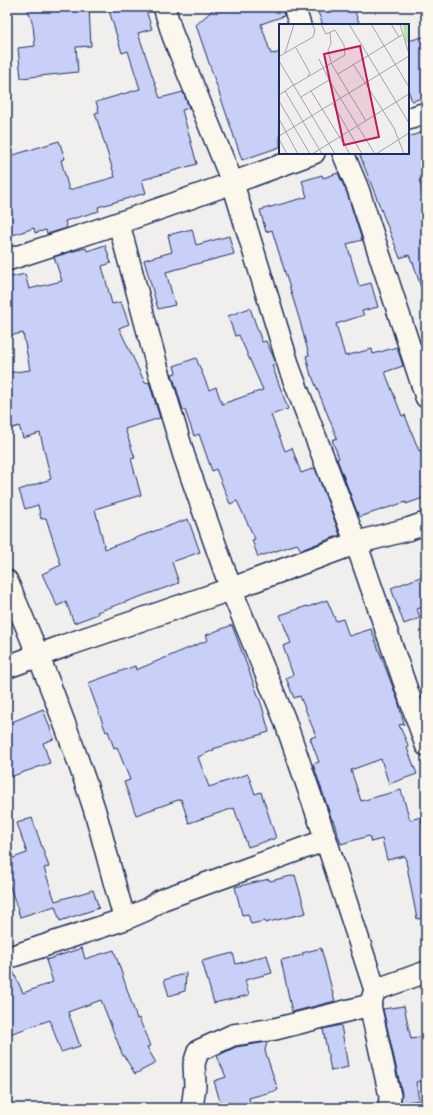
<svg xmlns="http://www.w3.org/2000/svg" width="433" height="1115" font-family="'Balsamiq Sans',sans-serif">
<rect width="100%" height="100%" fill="#f1efee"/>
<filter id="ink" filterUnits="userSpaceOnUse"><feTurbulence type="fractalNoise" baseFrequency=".025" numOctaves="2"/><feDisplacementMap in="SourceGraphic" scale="8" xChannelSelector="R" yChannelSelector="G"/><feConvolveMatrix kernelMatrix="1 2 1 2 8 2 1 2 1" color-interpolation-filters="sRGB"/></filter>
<g filter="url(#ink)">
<!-- building -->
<g fill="#c9d0f8" stroke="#1b2f5e">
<polygon points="27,7 89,7 91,46 76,47 78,72 21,78 18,48 35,46 33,25"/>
<polygon points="108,7 145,7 152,29 138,33 160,98 183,92 189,108 182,110 197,164 142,180 146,193 98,207 99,211 65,221 67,228 47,234 46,230 35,233 34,228 7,237 7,157 59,141 65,159 61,160 69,190 115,177 95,113 99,112 96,102 140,89 128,51 122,53"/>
<polygon points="216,7 282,7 284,16 261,24 271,54 274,53 274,54 280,52 280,147 242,160 196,25"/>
<polygon points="316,7 353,7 360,25 323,25"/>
<polygon points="426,36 426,97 412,101 408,90 408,41"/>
<polygon points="426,131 426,177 419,180 426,200 426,290 422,291 413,262 412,262 409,255 400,258 359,153 408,153 408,137"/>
<polygon points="338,173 347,193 362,240 347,244 359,286 371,283 378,307 362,311 364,315 336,324 345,356 372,349 373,354 397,347 403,366 385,372 402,416 405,415 419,451 426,449 426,497 406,504 406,502 359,517 337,459 339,458 332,440 337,438 312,376 311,376 306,356 309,355 299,318 272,230 266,232 260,210 307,197 302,181 322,175 323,178"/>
<polygon points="192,229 196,245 229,236 234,254 166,272 175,305 158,309 144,260 172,252 168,235"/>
<polygon points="105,245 111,263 102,266 112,304 121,302 129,324 119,328 145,383 149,382 160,418 125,429 135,458 131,459 141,495 95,509 105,549 188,519 200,552 172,562 179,583 97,612 98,614 74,623 66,602 57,606 42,574 61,565 46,518 41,519 38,505 25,509 19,490 51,479 40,433 23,438 19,426 7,430 7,373 30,370 23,333 7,336 7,278 25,274 29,289 62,281 54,257 74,251 86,248 87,251"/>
<polygon points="250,308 262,342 266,341 274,358 276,364 272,365 288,409 271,415 285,451 292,448 301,473 315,468 340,535 301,550 297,544 258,557 252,540 255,539 237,501 230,504 216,469 212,471 199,434 194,436 185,410 183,410 172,374 176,373 174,366 196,358 209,390 216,387 222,404 263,390 239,335 235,336 228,316"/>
<polygon points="426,338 426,358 420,340"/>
<polygon points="426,575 426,606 417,609 420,618 404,624 391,588"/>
<polygon points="327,600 336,621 343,619 349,636 371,629 398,701 404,724 399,725 409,747 407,748 417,774 389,784 381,759 351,770 361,801 401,790 410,820 421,817 424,833 426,833 426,918 417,919 405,856 387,860 382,839 371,842 369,836 341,844 333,820 332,820 313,764 319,762 310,738 316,736 300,696 294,698 286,678 293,675 283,646 291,643 280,615 307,606 308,607"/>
<polygon points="232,625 262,706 269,732 213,749 214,750 198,757 209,787 248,774 255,794 261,792 276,838 248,847 234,808 189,823 181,799 136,815 124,782 130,780 117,747 114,748 108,731 106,732 88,683 135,666 136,670 208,640 206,635"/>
<polygon points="43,709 54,739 43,743 50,763 7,778 7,724"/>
<polygon points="32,818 49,867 44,868 55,901 93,890 99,908 60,921 55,906 20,917 7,877 7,860 27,853 17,823"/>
<polygon points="295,875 306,913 265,923 265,921 251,924 248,914 242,915 235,887 269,879 270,881"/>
<polygon points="82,948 85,959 114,950 137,1019 139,1018 150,1046 147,1047 156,1063 135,1074 124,1056 123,1056 101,1000 68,1012 80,1046 61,1052 50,1020 7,1035 7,970 12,969 23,993 53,982 46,960"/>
<polygon points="321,948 335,1001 292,1012 281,960 303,955 302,953"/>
<polygon points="233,953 236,964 267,955 272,973 245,980 249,995 214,1003 202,961"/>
<polygon points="186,973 185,991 169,996 164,980"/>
<polygon points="404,1006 411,1039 426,1036 426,1080 416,1082 419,1100 401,1103 402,1093 383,1009"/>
<polygon points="341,1025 348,1067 331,1071 323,1029"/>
<polygon points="267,1042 265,1051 278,1090 249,1098 251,1105 239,1108 222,1108 214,1081 226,1077 217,1056 236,1047"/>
</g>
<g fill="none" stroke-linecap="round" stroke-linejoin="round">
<defs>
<g id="minor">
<polyline points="164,7 173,36 233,184 290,370 356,543 426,745"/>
<polyline points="294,7 300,25"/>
<polyline points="408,119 426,113"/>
<polyline points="343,153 358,189 426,397"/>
<polyline points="119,224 157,366 184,456 231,589 284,718 326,840 375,990"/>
<path d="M7,260C110,227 212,191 314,153"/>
<path d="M7,581C39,655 69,731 94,808C105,845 113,882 125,919"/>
<polyline points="7,958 125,919 146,910 161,900 326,840"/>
<polyline points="192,1108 195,1086 194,1064 198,1051 233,1035 275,1029 370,1005"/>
<polyline points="389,1108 390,1096 370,1005 375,990 426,972"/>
</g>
<polyline id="tertiary" points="7,667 64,646 231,589 356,543 409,529 426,523"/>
</defs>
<!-- minor casing -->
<use href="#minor" stroke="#1b2f5e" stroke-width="24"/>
<!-- tertiary casing -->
<use href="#tertiary" stroke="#1b2f5e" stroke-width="25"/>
<!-- minor -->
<use href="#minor" stroke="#fbf7ec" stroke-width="21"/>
<!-- tertiary -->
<use href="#tertiary" stroke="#fbf7ec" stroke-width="22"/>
</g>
</g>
<!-- overview -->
<g transform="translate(279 24)">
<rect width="130" height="130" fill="#f1efee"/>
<path d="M124,0H130V20L126,17Z" fill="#b3e4a3"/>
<path fill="none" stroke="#9ba2b4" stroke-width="1" d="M70,0L130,99M92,0L130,63M112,0L120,13M121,0L130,30M51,9L52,20L49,26L52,38M17,24L31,49L29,52M6,29L34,13L36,6L33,0M1,32L6,29L15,0M40,35L50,56L96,130M0,37L56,130M52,39L87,97M74,40L115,104L125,130M59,50L123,11M15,61L66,31L65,21L56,6L47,10L42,0M6,67L43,130M32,67L71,130M0,71L16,60M22,73L50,56M0,77L31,130M54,80L83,130M0,95L19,130M0,112L130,32M0,115L8,130M33,130L130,70M97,130L130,109"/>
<path fill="#c2185b" fill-opacity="0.15" stroke="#c2185b" stroke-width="2" d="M81,22L100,113L65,121L45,30Z"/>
<rect width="130" height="130" fill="none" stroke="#1b2f5e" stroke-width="2"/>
</g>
<!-- margin -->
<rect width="433" height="1115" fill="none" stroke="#fbf7ec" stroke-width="24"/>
<rect x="12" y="12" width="409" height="1091" fill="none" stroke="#1b2f5e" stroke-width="1.5" filter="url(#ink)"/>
</svg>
